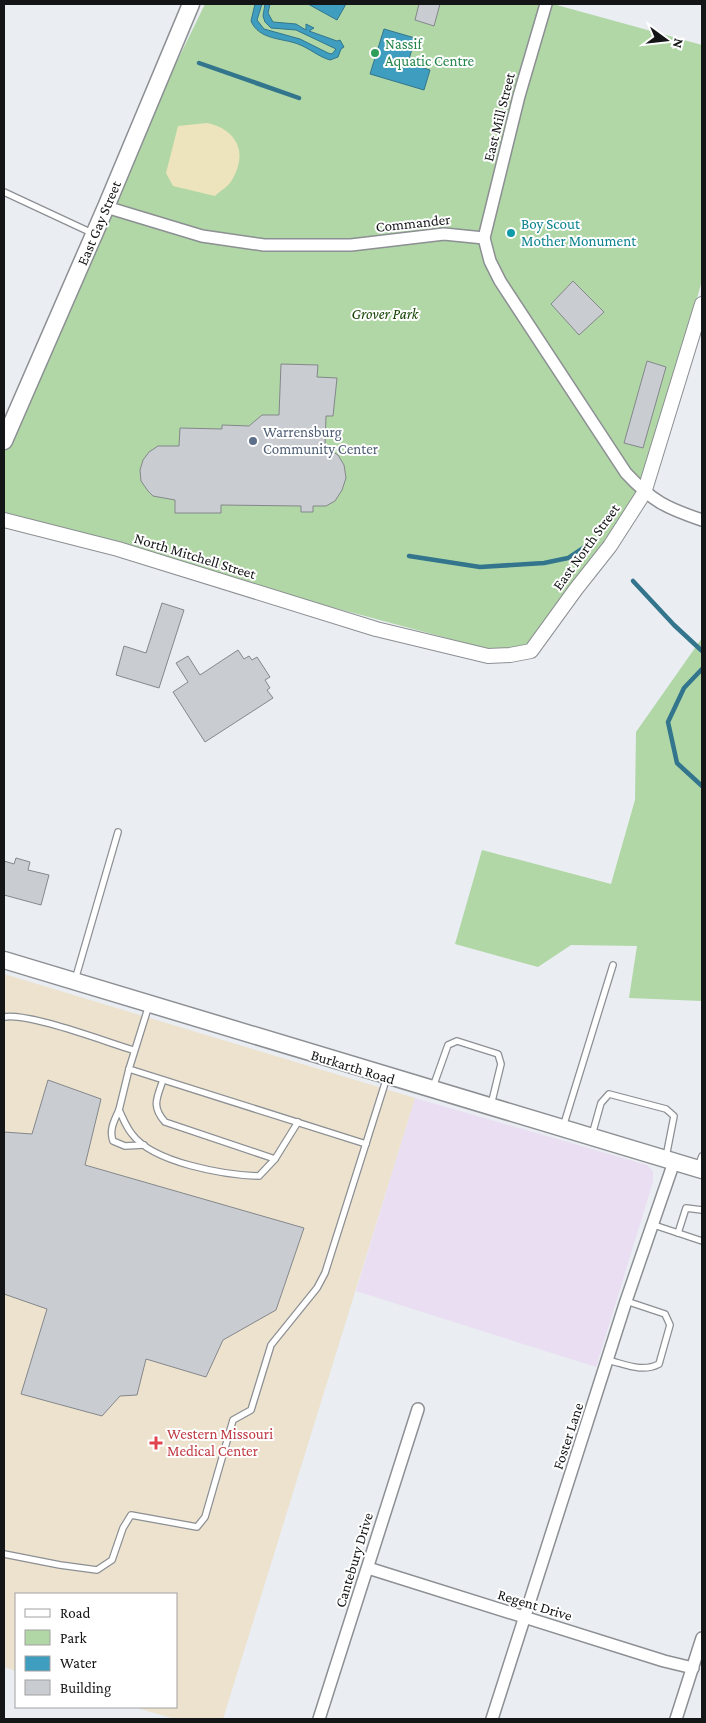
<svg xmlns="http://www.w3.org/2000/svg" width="706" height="1723" font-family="'Crimson Pro',serif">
<rect width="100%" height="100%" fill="#eaedf2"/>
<!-- commercial -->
<polygon fill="#e9def2" points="415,1098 647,1165 653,1171 653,1182 596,1367 356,1291"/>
<!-- medical -->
<polygon fill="#ece2cd" points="4,974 415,1098 223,1719 175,1719 134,1707 176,1707 176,1594 16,1594 16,1671 4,1667"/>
<!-- green -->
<g fill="#b0d7a5">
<polygon points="205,4 553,4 702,45 702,280 644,493 531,651 510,655 4,519 4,441 106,207"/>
<polygon points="702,638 702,1001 629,998 637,946 571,945 538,967 455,944 482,850 611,884 635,800 636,732"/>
</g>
<!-- sand -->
<path fill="#ede4be" d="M207,123C236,129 249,152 232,180C229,186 220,191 215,196L173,186L166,173L178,126Z"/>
<!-- water -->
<g fill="#3f9ec0" stroke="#32758d">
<path d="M255,4H262L257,20L264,29L300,39L328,53L332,54L336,49L296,30L271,28L265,22L263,16L265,4H270L268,13L273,22L296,24L306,30V24L314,28L309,31L337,41L340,40L344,47L341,49L338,57L330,60C319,57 309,48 298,44C282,38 259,40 251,21Z"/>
<polygon points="308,4 346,4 337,20"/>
<polygon points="384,29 415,38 408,63 430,70 424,90 370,74"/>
</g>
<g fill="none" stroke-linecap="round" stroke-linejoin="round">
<!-- stream -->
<g stroke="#32758d" stroke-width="4.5">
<polyline points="199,63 299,98"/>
<polyline points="409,556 480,567 544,563 568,558 592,542"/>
<polyline points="633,581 674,625 702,651"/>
<polyline points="702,669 684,688 668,722 677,763 702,786"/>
</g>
</g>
<!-- building -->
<g fill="#c9ccd1" stroke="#84878b">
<polygon points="419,4 440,4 434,26 415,20"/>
<polygon points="573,281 604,312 579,335 551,304"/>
<polygon points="647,361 666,367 643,448 624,443"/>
<polygon points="281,364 318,365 317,377 337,378 333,416 326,416 325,447 338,455 344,465 346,478 342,490 335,501 326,506 313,506 313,512 301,512 301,506 221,505 221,513 175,513 175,500 153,496 148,491 141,481 140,470 143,460 149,452 158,446 179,446 180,428 222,429 222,425 249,426 262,415 279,415"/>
<polygon points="162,603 184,610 159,688 116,675 124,646 146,653"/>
<polygon points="238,650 244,659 249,656 252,660 257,657 270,677 265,680 270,688 267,690 273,698 205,742 173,692 188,682 176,663 188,656 200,675"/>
<polygon points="16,858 30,862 28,870 49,875 41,905 4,895 4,861 14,864"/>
<polygon points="48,1080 101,1099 85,1165 304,1228 276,1310 223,1340 206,1377 146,1359 137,1395 120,1396 102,1416 21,1394 47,1309 4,1294 4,1132 32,1134"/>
</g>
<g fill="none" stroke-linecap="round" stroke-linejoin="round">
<defs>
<g id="service">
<polyline points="4,192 92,233"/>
<polyline points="75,980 118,832"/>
<polyline points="149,1005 129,1069 366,1144"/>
<path d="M4,1017C27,1012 106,1042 133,1050"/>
<path d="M129,1069L119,1110C123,1118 126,1127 132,1134C153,1163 225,1175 259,1176L275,1159"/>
<path d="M163,1080C157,1098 151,1106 165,1122L275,1159L298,1122"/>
<polyline points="433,1087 448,1045 457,1041 498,1054 501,1064 491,1105"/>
<path d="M119,1110C114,1121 109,1130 113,1141L125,1146L144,1145"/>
<polyline points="563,1127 613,965"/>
<polyline points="592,1135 601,1103 609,1094 666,1109 674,1116 666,1157"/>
<polyline points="698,1167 702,1156"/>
<polyline points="654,1225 702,1241"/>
<polyline points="678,1233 686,1208 702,1210"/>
<path d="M607,1360C625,1364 642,1373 659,1364L670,1325L665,1314L626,1301"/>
<polyline points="4,1554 60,1565 97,1570 112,1560 123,1528 131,1515 197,1527 205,1517 233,1420 251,1410 271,1345 317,1288 325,1273 387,1077"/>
</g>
<g id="minor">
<path d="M546,4L519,96L484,238L490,261L500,281L626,473C652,501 666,508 702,520"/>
<polyline points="106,207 202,236 264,245 351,245 444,234 484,238"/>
<polyline points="368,1568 664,1661 693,1668"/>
<polyline points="319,1719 418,1409"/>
<polyline points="492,1719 626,1301 674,1162"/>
<polyline points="676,1719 702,1638"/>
</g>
<polyline id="tertiary" points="4,520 118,549 376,629 488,656 510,655 531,651 576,589 610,546 644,493 702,304"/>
<g id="secondary">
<polyline points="4,441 106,207 191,4"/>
<polyline points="4,960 702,1170"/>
</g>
</defs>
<!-- service casing -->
<use href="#service" stroke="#8c8f93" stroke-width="8"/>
<!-- minor casing -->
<use href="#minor" stroke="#8c8f93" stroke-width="14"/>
<!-- tertiary casing -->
<use href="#tertiary" stroke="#8c8f93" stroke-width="16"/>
<!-- secondary casing -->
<use href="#secondary" stroke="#8c8f93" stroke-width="19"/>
<!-- service -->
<use href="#service" stroke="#fff" stroke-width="5.5"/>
<!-- minor -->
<use href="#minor" stroke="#fff" stroke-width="11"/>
<!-- tertiary -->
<use href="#tertiary" stroke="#fff" stroke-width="14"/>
<!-- secondary -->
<use href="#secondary" stroke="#fff" stroke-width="16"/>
</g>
<!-- markers -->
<circle fill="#2e9e5b" stroke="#fff" stroke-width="2" cx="375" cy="53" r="5"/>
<circle fill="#0f9aa8" stroke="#fff" stroke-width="2" cx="511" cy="233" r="5"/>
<circle fill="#5c6f8a" stroke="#fff" stroke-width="2" cx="253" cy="441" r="5"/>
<path fill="#e0444e" stroke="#fff" stroke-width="2" d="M153.5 1435.5h5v5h5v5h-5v5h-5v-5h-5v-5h5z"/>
<g text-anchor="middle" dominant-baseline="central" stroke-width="4" stroke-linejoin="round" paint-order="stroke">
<!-- leisure labels -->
<g font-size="15" fill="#27864d" stroke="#fff" text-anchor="start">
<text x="385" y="44">Nassif<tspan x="385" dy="17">Aquatic Centre</tspan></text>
</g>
<!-- street labels -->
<g font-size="15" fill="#141516" stroke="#fff">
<text transform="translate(499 117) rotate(-76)">East Mill Street</text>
<text transform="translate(99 223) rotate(-67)">East Gay Street</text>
<text transform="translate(413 223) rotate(-6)">Commander</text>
<text transform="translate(586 547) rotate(-54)">East North Street</text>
<text transform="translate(195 556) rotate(17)">North Mitchell Street</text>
<text transform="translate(353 1067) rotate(17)">Burkarth Road</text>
<text transform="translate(568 1436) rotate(-72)">Foster Lane</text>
<text transform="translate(354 1560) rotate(-73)">Cantebury Drive</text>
<text transform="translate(535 1605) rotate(17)">Regent Drive</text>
</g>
<!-- culture labels -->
<g font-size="15" fill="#0d838f" stroke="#fff" text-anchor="start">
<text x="521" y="224">Boy Scout<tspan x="521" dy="17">Mother Monument</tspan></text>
</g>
<!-- park labels -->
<g font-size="15" font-style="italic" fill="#134200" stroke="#fff">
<text x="385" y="314">Grover Park</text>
</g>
<!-- service labels -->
<g font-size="15" fill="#4e5e75" stroke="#fff" text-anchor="start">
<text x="263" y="432">Warrensburg<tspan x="263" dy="17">Community Center</tspan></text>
</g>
<!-- health labels -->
<g font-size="15" fill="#be3a42" stroke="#fff" text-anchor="start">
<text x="167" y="1434">Western Missouri<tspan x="167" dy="17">Medical Center</tspan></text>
</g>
</g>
<!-- border -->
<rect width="706" height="1723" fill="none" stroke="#141516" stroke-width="10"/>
<!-- legend -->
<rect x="15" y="1593" width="162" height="115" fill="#ffffff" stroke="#a1a1a2"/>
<rect x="25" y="1609" width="25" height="8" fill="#ffffff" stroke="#a1a1a2"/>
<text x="60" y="1618" font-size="15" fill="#141516">Road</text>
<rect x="25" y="1630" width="25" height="15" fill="#b0d7a5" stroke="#a1a1a2"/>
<text x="60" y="1643" font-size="15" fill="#141516">Park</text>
<rect x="25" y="1656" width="25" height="15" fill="#3f9ec0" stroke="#a1a1a2"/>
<text x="60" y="1668" font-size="15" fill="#141516">Water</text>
<rect x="25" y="1680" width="25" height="15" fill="#c9ccd1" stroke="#a1a1a2"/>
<text x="60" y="1693" font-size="15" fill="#141516">Building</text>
<!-- north arrow -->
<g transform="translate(666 40) rotate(105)" stroke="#ffffff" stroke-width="4" paint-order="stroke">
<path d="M0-4L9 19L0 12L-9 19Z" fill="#141516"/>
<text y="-8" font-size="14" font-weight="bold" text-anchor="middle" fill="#141516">N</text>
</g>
</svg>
